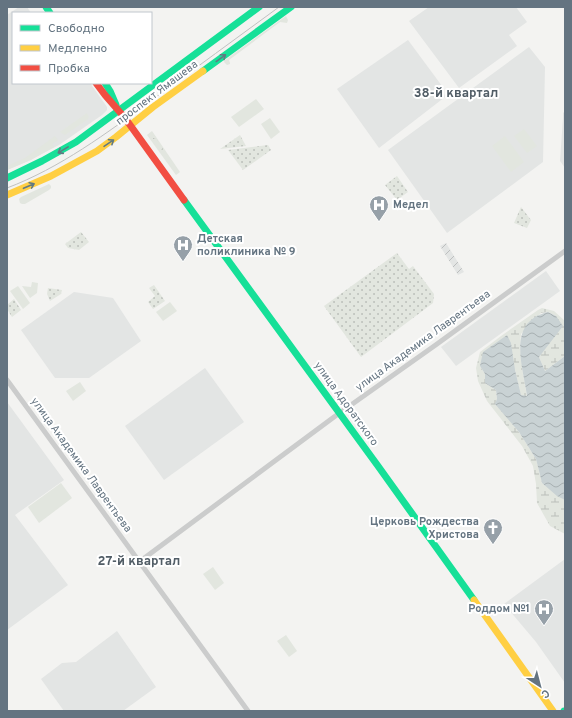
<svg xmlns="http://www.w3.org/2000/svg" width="572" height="718" font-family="Overpass,sans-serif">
<defs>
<pattern id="industrial-furrows" width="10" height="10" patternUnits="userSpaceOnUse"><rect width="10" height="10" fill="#e3e5e4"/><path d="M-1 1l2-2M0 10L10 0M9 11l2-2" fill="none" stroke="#bcbebe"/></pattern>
<pattern id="forest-crowns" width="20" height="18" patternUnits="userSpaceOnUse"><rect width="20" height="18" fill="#e2e6df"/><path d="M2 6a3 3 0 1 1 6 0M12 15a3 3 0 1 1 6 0" fill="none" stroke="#bbbfba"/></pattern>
<pattern id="wetland-marsh" width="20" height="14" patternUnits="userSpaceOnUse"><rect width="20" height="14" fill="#e2e6df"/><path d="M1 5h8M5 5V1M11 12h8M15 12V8" fill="none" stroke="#bbbfba"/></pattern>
<pattern id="park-dots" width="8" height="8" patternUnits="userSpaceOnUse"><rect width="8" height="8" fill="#e2e6df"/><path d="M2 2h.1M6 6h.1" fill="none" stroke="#bbbfba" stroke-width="1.8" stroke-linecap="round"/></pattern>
<pattern id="water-waves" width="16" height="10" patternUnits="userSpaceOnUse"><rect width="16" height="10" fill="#c9d2d4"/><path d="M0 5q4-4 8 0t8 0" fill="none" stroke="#a7afb1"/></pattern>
</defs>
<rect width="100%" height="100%" fill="#f3f3f1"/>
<!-- built -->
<g fill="#e3e5e4">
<polygon points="19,7 27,7 31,13 13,13 13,83 90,83 107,107 107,110 102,115 59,145 28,161 7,170 7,15"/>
<polygon points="429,7 516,7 527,22 509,35 517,46 459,88 409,21"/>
<polygon points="408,40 442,86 445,97 379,148 337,89"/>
<polygon points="529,47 545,67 543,162 447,233 388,150"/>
<polygon points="565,111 565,168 560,161 563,118 563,113"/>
<polygon points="546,271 560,291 456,366 441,347"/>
<polygon points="74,292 113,298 141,341 89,378 55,378 21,330"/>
<polygon points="205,368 244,422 164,480 125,426"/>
<polygon points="7,402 64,480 15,515 68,585 7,630"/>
<polygon points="565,559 565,683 536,642 504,604"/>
<polygon points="117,631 156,687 123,711 64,711 41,679 62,663 76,662"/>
</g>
<!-- industrial -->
<polygon fill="url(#industrial-furrows)" points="446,243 464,272 458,275 440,246"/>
<!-- grass -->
<g fill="#e2e6df">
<polygon points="286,16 288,20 287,23 280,22 229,60 230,63 230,64 227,65 224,62 225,60"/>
<polygon points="256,99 264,109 239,127 231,117"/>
<polygon points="87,113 89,117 88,119 65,135 60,132"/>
<polygon points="270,118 280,132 271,139 261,124"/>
<polygon points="524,129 537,146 527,153 514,136"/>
<polygon points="152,131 180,172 176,175 147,135"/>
<polygon points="55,136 58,140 52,144 54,147 31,160 7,170 7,166 25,158"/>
<polygon points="505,136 524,162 511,172 492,146"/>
<polygon points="49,184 51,186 51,188 49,190 25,204 22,204 20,203 19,199 21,197"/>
<polygon points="32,282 38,283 37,293 30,298 22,286 31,287"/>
<polygon points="18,286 30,303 23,309 10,291"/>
<polygon points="170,302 177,311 163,321 156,312"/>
<polygon points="80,382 86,391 73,401 66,391"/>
<polygon points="61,483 72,498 39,523 28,507"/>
<polygon points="213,567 224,583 215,590 203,574"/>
<polygon points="286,635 297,651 289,657 277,641"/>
</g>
<!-- forest -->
<polygon fill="url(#forest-crowns)" points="153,138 156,139 174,165 174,168 171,167 153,141"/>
<!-- wetland -->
<polygon fill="url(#wetland-marsh)" points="542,308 554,311 565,321 565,356 545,371 539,357 556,316 548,312 541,313 521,334 520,347 523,374 527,396 521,396 515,370 480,366 485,374 485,383 496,390 497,399 510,421 519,432 536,459 542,483 565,500 565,534 550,526 537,503 536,484 533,466 522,446 487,401 478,381 476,368 480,352 501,336 538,310"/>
<!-- park -->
<g fill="url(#park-dots)">
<polygon points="240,135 246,146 220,149"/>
<polygon points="268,145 271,150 243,170 228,150"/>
<polygon points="397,176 408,192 397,200 385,185"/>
<polygon points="521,207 531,220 527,228 514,223"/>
<polygon points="81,232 89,242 79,250 68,248 65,244"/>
<polygon points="397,253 409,269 413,266 434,294 433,303 361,357 324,306"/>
<polygon points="154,285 165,301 153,309 148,302 155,296 149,288"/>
<polygon points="48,288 62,290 61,294 50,301 47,294"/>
<polygon points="14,299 21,310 12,317 7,309 7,305"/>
</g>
<!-- water -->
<path fill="url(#water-waves)" d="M548,312L556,316L563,326L539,357L545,371L565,356V500L557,496L542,483L536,459L519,432L495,404L497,399L496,390L485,383V374L480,366L483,352L507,335L511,343L515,370L521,395L527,396C523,366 506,322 548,312Z"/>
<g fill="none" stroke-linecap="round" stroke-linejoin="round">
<!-- street -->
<g stroke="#cbcccc" stroke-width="5">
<polyline points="7,380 248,711"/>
<polyline points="139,562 334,417 437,344 565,251"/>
</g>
<!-- fast -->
<g stroke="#16e098" stroke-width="7">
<polyline points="46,7 50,13"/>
<polyline points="203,71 291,7"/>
<polyline points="105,83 110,91 116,105"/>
<polyline points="7,178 42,161 76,142 259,7"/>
<polyline points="184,200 378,466 474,600"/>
<polyline points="564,711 565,711"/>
</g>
<!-- slow -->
<g stroke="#ffcf43" stroke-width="7">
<polyline points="7,195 51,176 97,151 116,137 153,107 203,71"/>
<polyline points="474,600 553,711"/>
</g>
<!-- jam -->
<polyline stroke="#f24e42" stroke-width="7" points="96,83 105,95 125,118 184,200"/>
<!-- tram -->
<path stroke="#c0c1c1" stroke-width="1" d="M7,188C60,168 107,133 152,100C194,69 237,38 279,7"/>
</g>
<!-- one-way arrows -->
<defs><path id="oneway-shaft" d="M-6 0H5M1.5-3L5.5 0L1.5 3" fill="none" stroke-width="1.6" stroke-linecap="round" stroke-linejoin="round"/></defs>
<g stroke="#607982">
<use href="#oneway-shaft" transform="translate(221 58) rotate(-36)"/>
<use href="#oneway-shaft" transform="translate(109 143) rotate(-34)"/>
<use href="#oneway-shaft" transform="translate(63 150) rotate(149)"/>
<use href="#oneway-shaft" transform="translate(29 186) rotate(-23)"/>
</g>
<!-- icons -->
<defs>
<symbol id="hospital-pin" viewBox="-11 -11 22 30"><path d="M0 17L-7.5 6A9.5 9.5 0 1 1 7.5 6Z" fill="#96a0a8" stroke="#fff"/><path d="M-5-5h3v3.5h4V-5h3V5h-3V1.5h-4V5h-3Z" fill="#fff"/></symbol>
<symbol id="church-pin" viewBox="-11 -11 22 30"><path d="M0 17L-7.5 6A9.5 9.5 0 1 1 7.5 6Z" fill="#96a0a8" stroke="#fff"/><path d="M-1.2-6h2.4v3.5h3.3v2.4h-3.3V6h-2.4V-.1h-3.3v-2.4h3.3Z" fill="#fff"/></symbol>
</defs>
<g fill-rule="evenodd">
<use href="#hospital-pin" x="368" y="194" width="22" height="30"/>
<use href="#hospital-pin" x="172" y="234" width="22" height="30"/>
<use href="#church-pin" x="482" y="517" width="22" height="30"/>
<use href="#hospital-pin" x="533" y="598" width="22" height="30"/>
</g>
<g text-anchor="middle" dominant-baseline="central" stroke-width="4" stroke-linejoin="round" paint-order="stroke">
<!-- street labels -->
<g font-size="11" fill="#647481" stroke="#fff">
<text transform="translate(157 93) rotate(-37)">проспект Ямашева</text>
<text transform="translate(423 341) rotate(-36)">улица Академика Лаврентьева</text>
<text transform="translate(346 404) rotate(54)">улица Адоратского</text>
<text transform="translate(81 465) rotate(54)">улица Академика Лаврентьева</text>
</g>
<!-- poi labels -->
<g font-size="11" font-weight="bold" fill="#647481" stroke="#fff" text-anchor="start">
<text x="393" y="205">Медел</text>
<text x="197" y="239">Детская<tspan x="197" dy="13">поликлиника № 9</tspan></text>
<text x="479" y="522" text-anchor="end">Церковь Рождества<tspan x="479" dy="13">Христова</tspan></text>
<text x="530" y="609" text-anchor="end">Роддом №1</text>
</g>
<!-- quarter labels -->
<g font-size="13" font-weight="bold" fill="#515d66" stroke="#fff">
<text x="456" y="94">38-й квартал</text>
<text x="139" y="562">27-й квартал</text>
</g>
</g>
<!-- border -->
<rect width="572" height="718" fill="none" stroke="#647481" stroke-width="16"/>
<!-- legend -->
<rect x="12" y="12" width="140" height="72" fill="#ffffff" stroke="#c1c7cd"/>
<rect x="20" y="25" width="20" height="6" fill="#16e098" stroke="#c1c7cd"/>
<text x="48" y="32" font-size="12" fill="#647481">Свободно</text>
<rect x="20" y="45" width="20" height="6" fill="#ffcf43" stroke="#c1c7cd"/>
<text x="48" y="52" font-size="12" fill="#647481">Медленно</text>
<rect x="20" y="65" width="20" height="6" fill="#f24e42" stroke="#c1c7cd"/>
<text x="48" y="72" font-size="12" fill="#647481">Пробка</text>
<!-- north arrow -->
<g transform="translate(540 686) rotate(144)" stroke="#ffffff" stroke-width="3" paint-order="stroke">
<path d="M0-3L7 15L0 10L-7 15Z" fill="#647481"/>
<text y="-6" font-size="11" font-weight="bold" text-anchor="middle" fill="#647481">С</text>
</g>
</svg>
